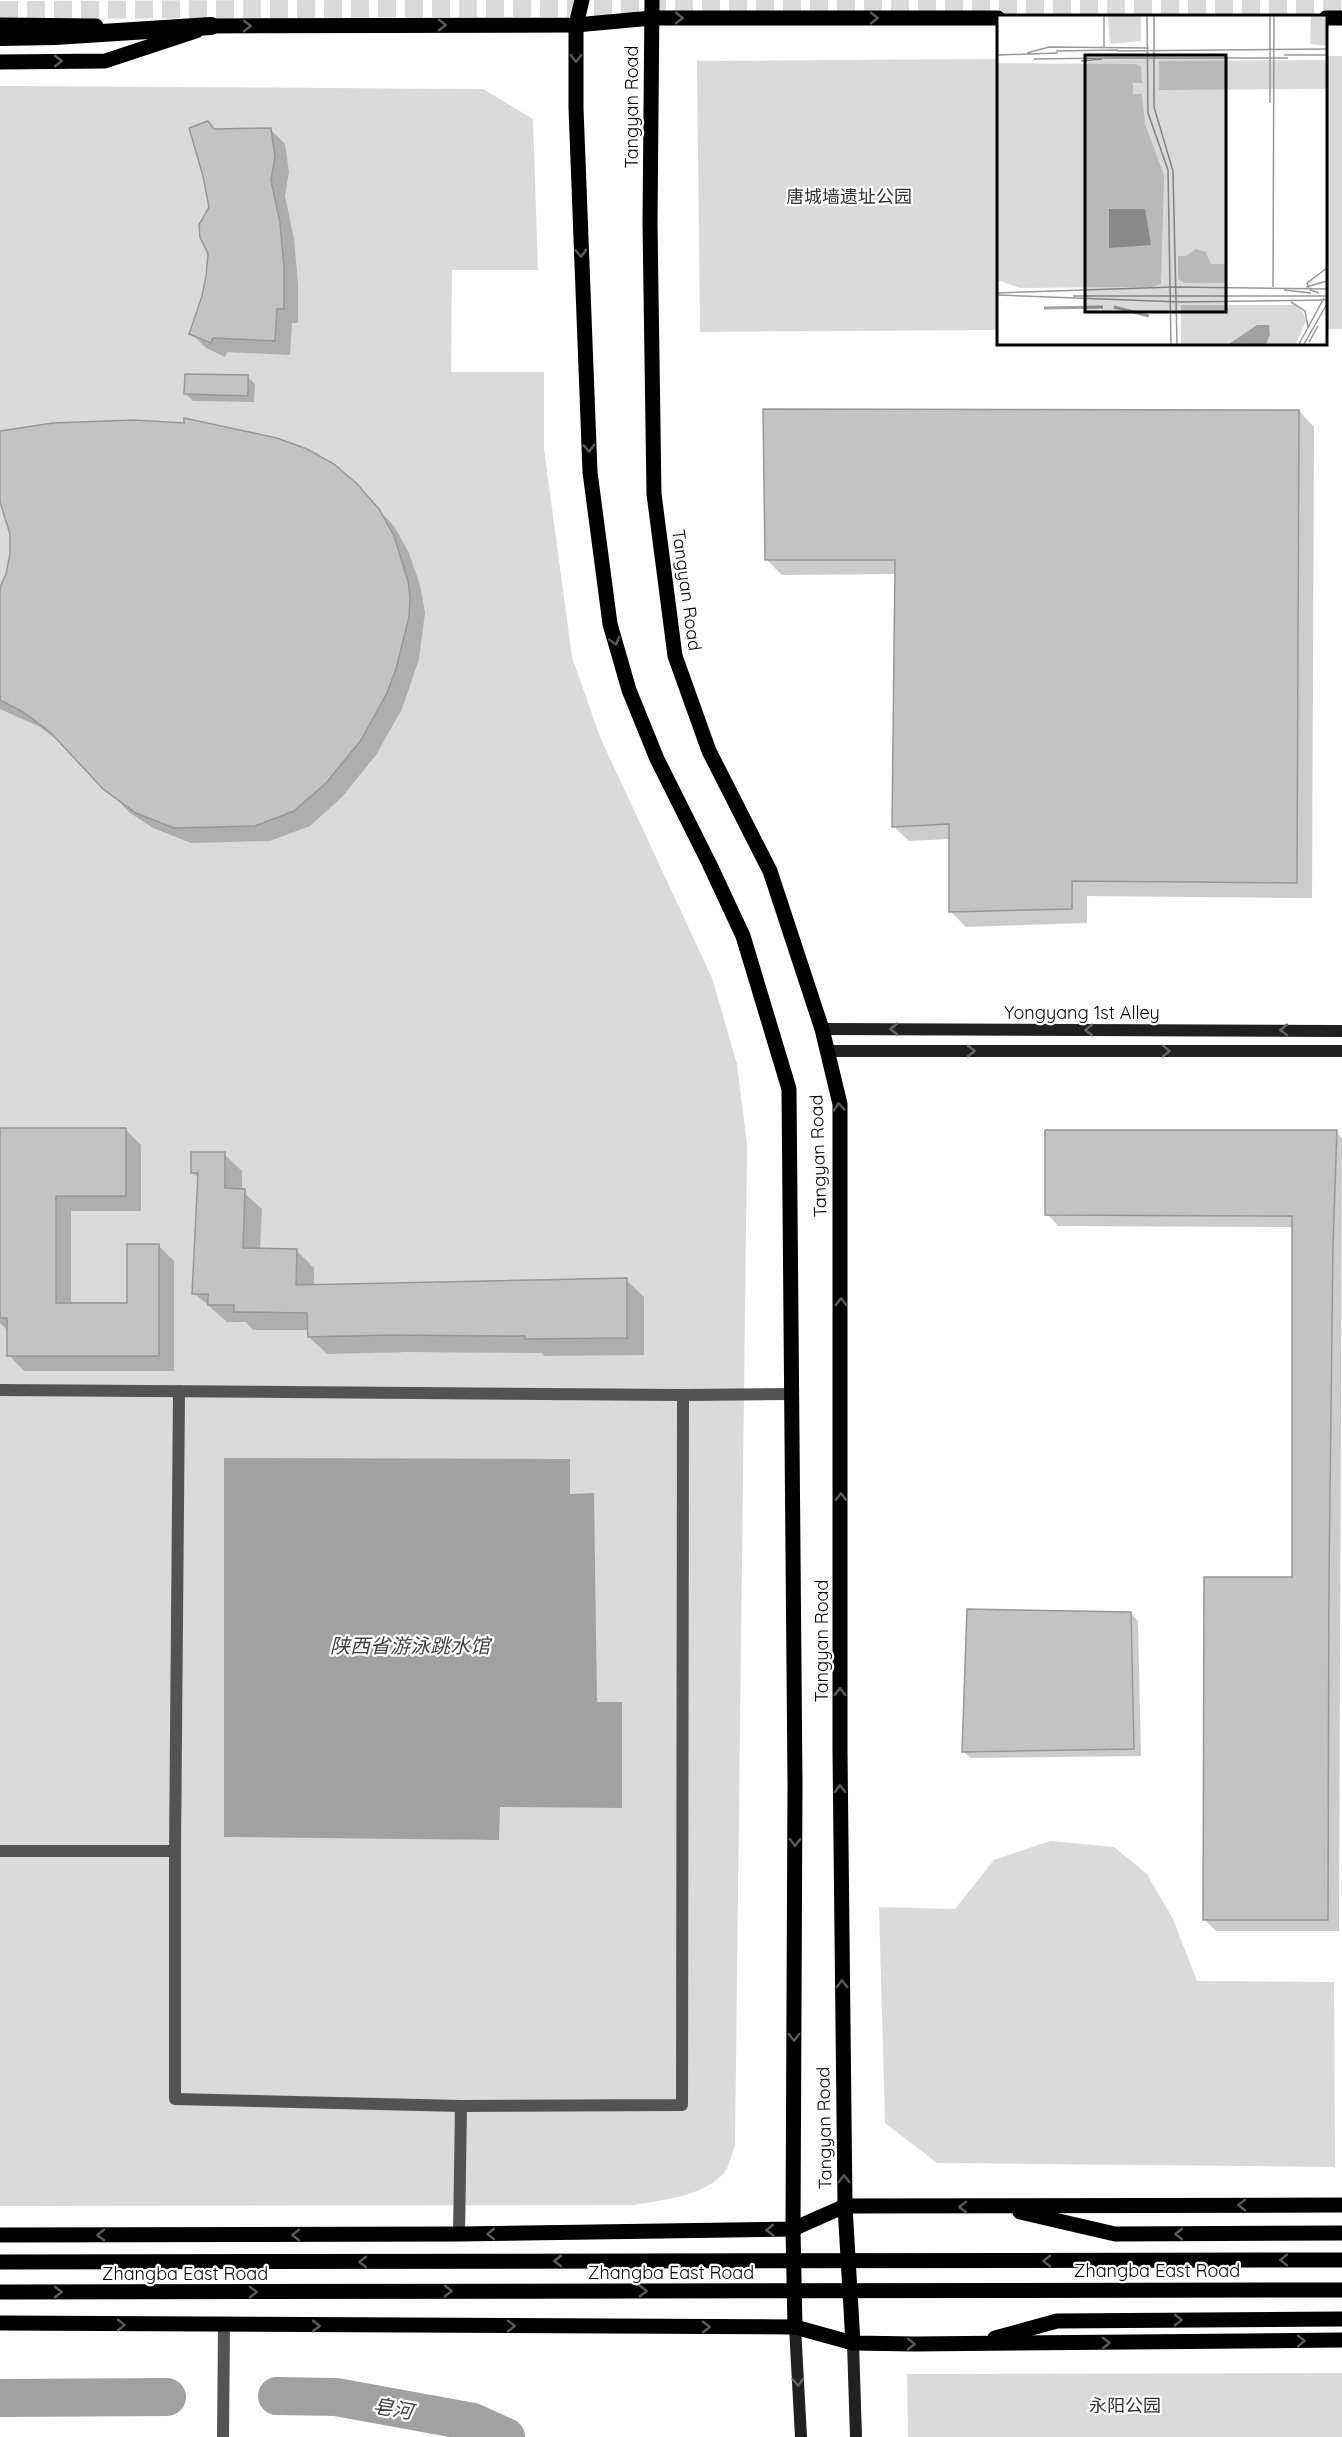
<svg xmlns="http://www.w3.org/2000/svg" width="1342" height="2437" font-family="Quicksand,'Noto Sans SC',sans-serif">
<rect width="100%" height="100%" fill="#fff"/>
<!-- green -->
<g fill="#dadada">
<rect x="1326" y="56" width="16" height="273"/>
<polygon points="998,59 998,330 700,332 697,61"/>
<path d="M0,86L483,89L533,119L538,270H452L451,372H544V449L572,657L600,737L712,978L737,1064L747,1145L735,2145C732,2154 729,2169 722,2175C700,2197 663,2200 633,2205L0,2206Z"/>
<polygon points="1050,1841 1114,1847 1147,1874 1173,1919 1197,1981 1334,1982 1335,2167 937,2163 885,2123 879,1907 955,1909 994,1860"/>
<polygon points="1342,2373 1342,2437 908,2437 907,2374"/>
</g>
<!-- water -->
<polygon fill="#a1a1a1" points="224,1458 570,1459 570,1494 594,1493 597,1702 622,1702 622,1808 500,1807 499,1840 224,1837"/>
<!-- shadow -->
<g fill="#0003">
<polygon points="208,123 216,131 270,129 285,144 289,172 285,196 294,239 298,283 298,323 292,323 290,355 227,352 225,357 206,348 191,333 204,296 207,276 210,207"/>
<polygon points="248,377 255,384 254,402 193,401 186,394"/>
<polygon points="1299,411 1314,427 1312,898 1087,896 1087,923 966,927 950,911 950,839 909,841 893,826 897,574 782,575 767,560"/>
<polygon points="0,433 360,490 394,526 409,553 420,585 425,613 419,659 402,709 376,755 342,797 310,826 270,841 191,843 153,828 130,813 64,745 40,727 0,709 0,591 8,575 12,554 9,522 0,503"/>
<polygon points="0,1129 126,1130 141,1145 141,1211 71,1211 71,1304 129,1304 159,1246 174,1261 174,1371 24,1371 9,1355 9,1332 0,1323"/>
<polygon points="1336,1132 1342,1138 1339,1931 1216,1931 1204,1919 1294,1578 1293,1227 1058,1226 1047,1214"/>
<polygon points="224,1154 242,1171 242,1191 262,1209 260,1250 296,1250 314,1268 314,1286 626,1280 644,1297 644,1355 545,1356 542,1353 407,1352 327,1354 309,1337 309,1330 253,1330 246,1322 227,1322 194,1293 199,1179 193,1173"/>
<polygon points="1131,1613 1138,1621 1141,1756 970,1758 963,1751"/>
</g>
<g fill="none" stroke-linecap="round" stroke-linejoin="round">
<!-- river -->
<g stroke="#a1a1a1" stroke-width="38">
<polyline points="277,2396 336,2397 473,2422 506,2437"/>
<polyline points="0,2398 167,2397"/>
</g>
</g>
<!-- building -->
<g fill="#c3c3c3" stroke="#979797" stroke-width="1.5">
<polygon points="208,121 214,129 271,128 275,157 271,180 280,223 284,267 284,309 277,309 275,341 213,338 211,343 189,334 202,296 206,276 208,254 200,237 199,225 209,207 203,176 189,128"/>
<polygon points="185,374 248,375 248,396 184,394"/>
<polygon points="763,409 1299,410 1297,883 1072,881 1072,909 949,912 949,824 892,827 895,560 765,560"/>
<polygon points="184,418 277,438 307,449 334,464 357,484 379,509 394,536 408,581 410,597 409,617 396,669 387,693 361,740 327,782 294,811 255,826 174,828 136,813 103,789 50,732 23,712 0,700 0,588 6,574 10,554 10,534 0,502 0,431 53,423 133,420 184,423"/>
<polygon points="0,1128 126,1128 126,1196 56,1196 56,1303 127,1303 127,1244 159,1244 159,1356 7,1356 7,1318 0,1318"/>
<polygon points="1045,1130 1337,1130 1333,1245 1329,1577 1328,1920 1203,1920 1204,1577 1292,1577 1292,1216 1045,1215"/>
<polygon points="191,1152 225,1152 225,1188 245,1189 243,1248 297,1249 296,1285 627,1278 627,1338 525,1339 525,1336 388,1335 308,1337 307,1313 234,1312 234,1305 208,1305 208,1294 192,1294 198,1173 191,1173"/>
<polygon points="967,1609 1131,1612 1134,1749 962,1752"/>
</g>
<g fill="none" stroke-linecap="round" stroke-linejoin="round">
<!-- highway-tunnel -->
<polyline stroke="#d9d9d9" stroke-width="18" stroke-dasharray="18 9" stroke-linecap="butt" points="0,10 1342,5"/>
<!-- street -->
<g stroke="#535353" stroke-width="12">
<polyline points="0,1390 683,1395 682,2105 461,2106 459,2234"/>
<polyline points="683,1395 792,1394"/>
<polyline points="0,1851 175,1851 175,2099 461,2106"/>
<polyline points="175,1851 179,1391"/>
<polyline points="223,2437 224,2326"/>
</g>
<!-- secondary -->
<g stroke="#202020" stroke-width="12">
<polyline points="822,1029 1342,1031"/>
<polyline points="828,1051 1342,1051"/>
<polyline points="795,2327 801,2437"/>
<polyline points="853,2343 856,2437"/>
</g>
<!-- primary -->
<g stroke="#000" stroke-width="15">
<polyline points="582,0 576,25 576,108 590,472 610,624 629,690 657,759 709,863 743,936 789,1089 795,1783 793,2229 795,2327"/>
<polyline points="652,0 650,223 654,494 675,656 709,751 770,871 822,1029 840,1104 840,1751 845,2206 853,2343"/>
<polyline points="1326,18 1342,18"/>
<polyline points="0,25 96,26"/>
<polyline points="201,26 576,25 652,18 998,18"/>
<polyline points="0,62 105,61 196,31"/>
<polyline points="1020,2212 1115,2234 1342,2233"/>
<polyline points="0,2235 459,2234 793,2229 845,2206 1342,2205"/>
<polyline points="0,2262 1342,2260"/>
<polyline points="0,2292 1342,2290"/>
<polyline points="0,2323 795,2327 853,2343 915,2344 1342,2340"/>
<polyline points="995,2338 1057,2321 1342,2319"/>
</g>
<!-- highway -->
<polyline stroke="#000" stroke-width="18" points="0,37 55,36 211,26"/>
</g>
<!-- one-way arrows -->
<defs><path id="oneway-chevron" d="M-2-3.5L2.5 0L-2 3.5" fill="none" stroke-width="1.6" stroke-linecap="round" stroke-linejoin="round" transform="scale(1.5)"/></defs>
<g stroke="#595959">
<use href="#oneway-chevron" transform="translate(679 18)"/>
<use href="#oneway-chevron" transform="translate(874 18)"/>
<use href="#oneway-chevron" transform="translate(442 25)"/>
<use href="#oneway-chevron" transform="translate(247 26)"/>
<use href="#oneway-chevron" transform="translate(576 58) rotate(90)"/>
<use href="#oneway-chevron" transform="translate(58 61)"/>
<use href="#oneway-chevron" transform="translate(581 253) rotate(88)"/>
<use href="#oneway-chevron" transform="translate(589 448) rotate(88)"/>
<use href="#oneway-chevron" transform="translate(615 641) rotate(74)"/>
<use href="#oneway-chevron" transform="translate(839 1107) rotate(-94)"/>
<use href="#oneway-chevron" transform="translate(841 1302) rotate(-90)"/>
<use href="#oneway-chevron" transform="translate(841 1497) rotate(-90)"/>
<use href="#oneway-chevron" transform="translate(840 1692) rotate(-90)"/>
<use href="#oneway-chevron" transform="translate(840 1789) rotate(-91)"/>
<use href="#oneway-chevron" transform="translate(795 1842) rotate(90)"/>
<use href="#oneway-chevron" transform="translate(842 1984) rotate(-91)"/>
<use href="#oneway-chevron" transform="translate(794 2037) rotate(90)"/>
<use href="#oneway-chevron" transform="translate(844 2179) rotate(-91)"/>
<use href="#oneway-chevron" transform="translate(1242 2205) rotate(180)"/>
<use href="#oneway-chevron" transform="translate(963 2207) rotate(180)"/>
<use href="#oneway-chevron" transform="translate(770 2230) rotate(179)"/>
<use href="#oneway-chevron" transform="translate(491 2234) rotate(179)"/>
<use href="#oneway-chevron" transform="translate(1179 2234) rotate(180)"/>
<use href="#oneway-chevron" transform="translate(101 2235) rotate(180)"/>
<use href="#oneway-chevron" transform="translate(296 2235) rotate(180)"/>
<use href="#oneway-chevron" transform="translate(1284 2260) rotate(180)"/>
<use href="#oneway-chevron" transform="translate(558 2261) rotate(180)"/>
<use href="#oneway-chevron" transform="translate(1047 2261) rotate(180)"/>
<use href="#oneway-chevron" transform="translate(363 2262) rotate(180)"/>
<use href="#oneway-chevron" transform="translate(448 2291)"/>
<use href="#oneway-chevron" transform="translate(643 2291)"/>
<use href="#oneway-chevron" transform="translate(58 2292)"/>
<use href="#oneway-chevron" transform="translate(253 2292)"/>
<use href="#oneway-chevron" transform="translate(1178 2320)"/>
<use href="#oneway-chevron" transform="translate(121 2325) rotate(1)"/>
<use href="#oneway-chevron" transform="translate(316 2326)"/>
<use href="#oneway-chevron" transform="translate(511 2326)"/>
<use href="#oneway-chevron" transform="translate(706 2327)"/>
<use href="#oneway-chevron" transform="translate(1301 2341) rotate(-1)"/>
<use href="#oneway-chevron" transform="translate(1106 2343) rotate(-1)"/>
<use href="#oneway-chevron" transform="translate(911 2344) rotate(1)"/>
</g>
<g stroke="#636363">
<use href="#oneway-chevron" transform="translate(894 1029) rotate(-180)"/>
<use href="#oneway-chevron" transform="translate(1089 1030) rotate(-180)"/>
<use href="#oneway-chevron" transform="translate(1284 1030) rotate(-180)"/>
<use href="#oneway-chevron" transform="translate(971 1051)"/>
<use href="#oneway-chevron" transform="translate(1166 1051)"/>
<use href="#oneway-chevron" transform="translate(798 2382) rotate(87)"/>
</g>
<g text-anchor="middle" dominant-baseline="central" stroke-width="4.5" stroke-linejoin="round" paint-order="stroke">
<!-- street labels -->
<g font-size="18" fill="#000" stroke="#fff">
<text transform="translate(631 107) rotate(-90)">Tangyan Road</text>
<text transform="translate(687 590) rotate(82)">Tangyan Road</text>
<text x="1082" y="1012">Yongyang 1st Alley</text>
<text transform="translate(818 1156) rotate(-92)">Tangyan Road</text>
<text transform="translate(821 1641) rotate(-90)">Tangyan Road</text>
<text transform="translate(824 2128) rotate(-91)">Tangyan Road</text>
<text x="1157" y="2270">Zhangba East Road</text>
<text x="671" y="2272">Zhangba East Road</text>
<text x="185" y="2273">Zhangba East Road</text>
</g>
<!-- park labels -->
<g font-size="18" fill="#313131" stroke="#fff">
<text x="849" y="196">唐城墙遗址公园</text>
<text x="1125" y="2405">永阳公园</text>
</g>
<!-- water labels -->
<g font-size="20" font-style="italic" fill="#424242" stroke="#fff">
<text x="410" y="1645">陕西省游泳跳水馆</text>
<text transform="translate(393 2408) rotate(10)">皂河</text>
</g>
</g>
<!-- overview -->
<g transform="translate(997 15)">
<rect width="330" height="330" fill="#fff"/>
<path d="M111,1H144V26L113,29ZM314,1H330V31L313,29ZM330,45V74L162,75V46ZM0,48L139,49L144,52L145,68H136V79H145L148,109L167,160L164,269L155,272L23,273L0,265ZM199,234L209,237L214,249H229V268H187L181,264V241H189ZM184,290H297L306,297L309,306L299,329H184Z" fill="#dadada"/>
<path d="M112,194H148L154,230L112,233ZM260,310H272L273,320L269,329H232Z" fill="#a1a1a1"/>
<path fill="none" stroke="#a1a1a1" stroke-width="3" d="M117,292L152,301M47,293L106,292"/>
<path fill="none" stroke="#999" stroke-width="1.5" d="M150,1L151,98L171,155L174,329M157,1V92L176,156L180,329M273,1V88M107,32V1M59,36L121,35M120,36L330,34M30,38L52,32L152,33M0,40L61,38M287,40H330M108,43H291M37,44L110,43M84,46L105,44M276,272L277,1M309,272L330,266M287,275L314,278M0,278L177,272L330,274M322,278L313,275L310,268L330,253M0,280L184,287L330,285M76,281H330M294,287L308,296L311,312M312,327L321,311M302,329L327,283M307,329L330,289"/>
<path fill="#000" fill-opacity="0.15" stroke="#000" stroke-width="3" d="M88,40H229V297H88Z"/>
<rect width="330" height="330" fill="none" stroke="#000" stroke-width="3"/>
</g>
</svg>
